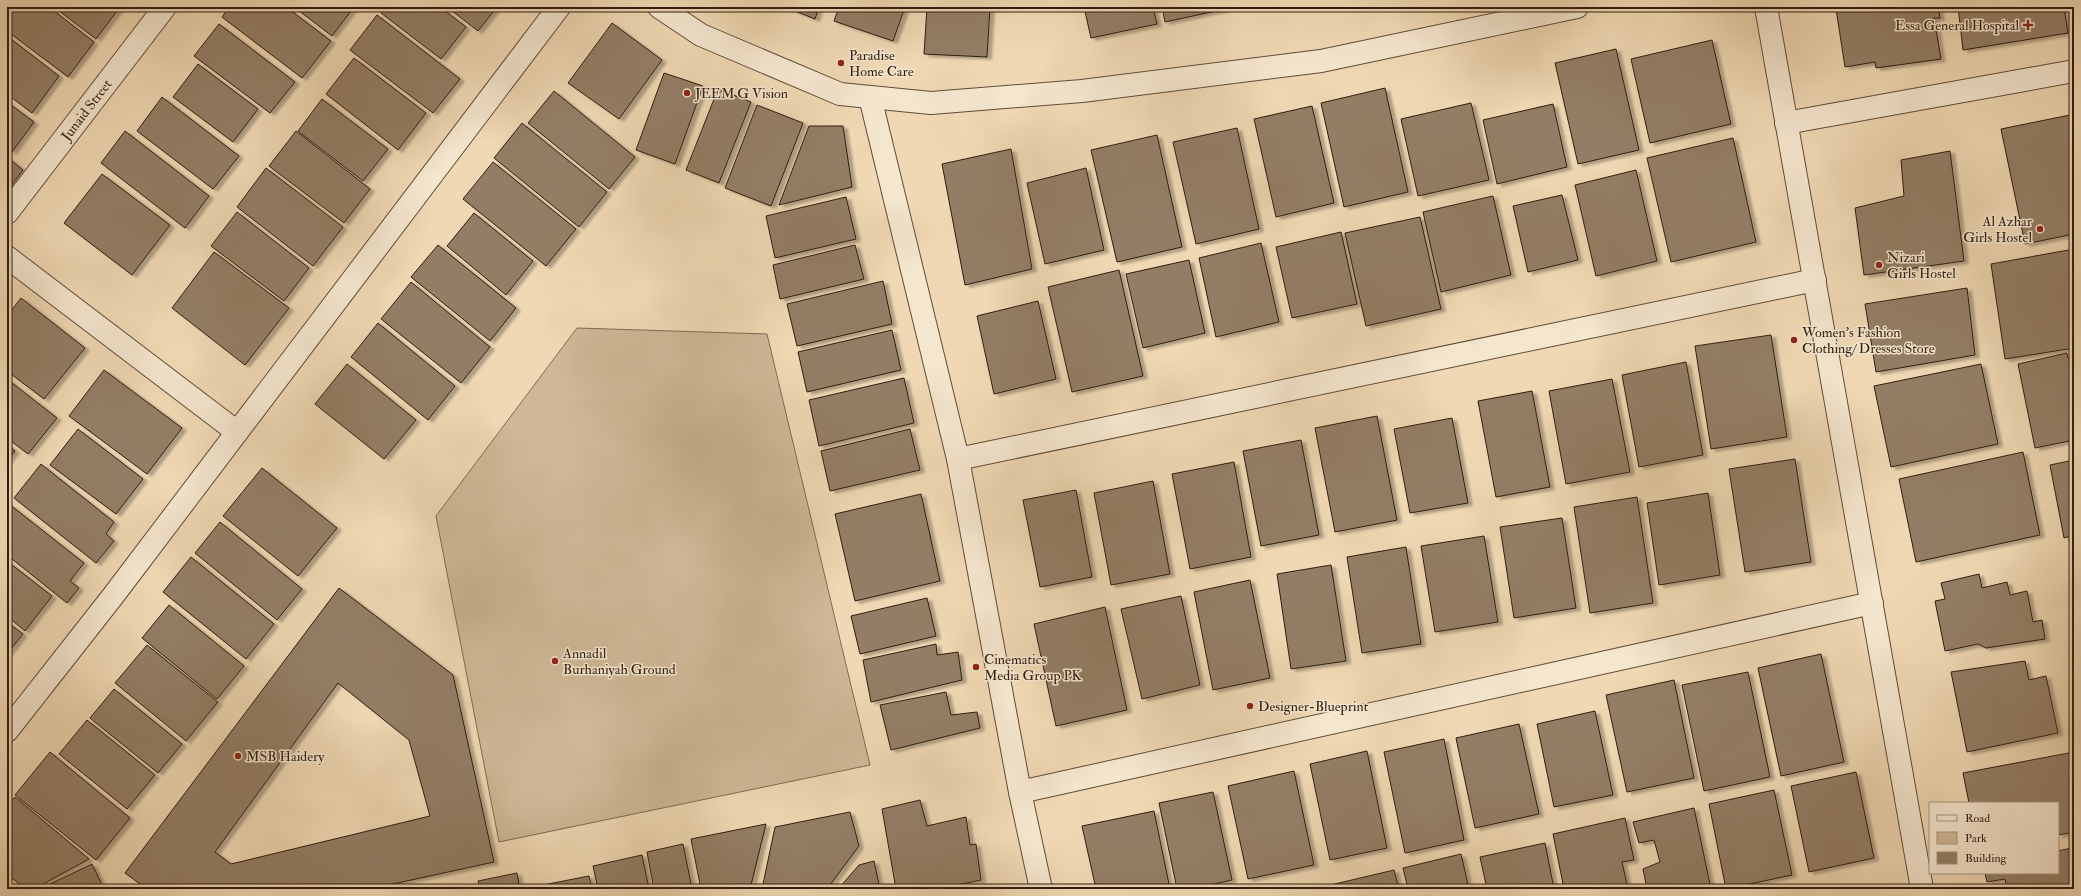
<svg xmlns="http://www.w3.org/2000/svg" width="2081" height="896" font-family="'IM FELL Double Pica',serif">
<defs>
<filter id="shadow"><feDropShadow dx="4.5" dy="2.5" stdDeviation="1" flood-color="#0004"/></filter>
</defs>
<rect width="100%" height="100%" fill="#efd8b3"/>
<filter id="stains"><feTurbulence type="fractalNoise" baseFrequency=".005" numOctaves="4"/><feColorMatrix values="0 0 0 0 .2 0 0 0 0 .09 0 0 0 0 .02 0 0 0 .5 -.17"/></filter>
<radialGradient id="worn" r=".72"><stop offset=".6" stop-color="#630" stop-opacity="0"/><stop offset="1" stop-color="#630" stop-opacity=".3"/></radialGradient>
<!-- green -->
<polygon fill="#cfb897" stroke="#806a54" points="577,328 767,334 870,765 499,842 436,516"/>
<!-- building -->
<g fill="#937e65" stroke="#301d10" fill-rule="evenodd" filter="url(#shadow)">
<polygon points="7,7 49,7 94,42 68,77 7,31"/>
<polygon points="54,7 120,7 96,39"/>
<polygon points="229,7 286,7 331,41 302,78 222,17"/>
<polygon points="294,7 354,7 332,36"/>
<polygon points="386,7 440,7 466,27 441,59 381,13"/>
<polygon points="447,7 497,7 478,31"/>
<polygon points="785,7 819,7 815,19"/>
<polygon points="839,7 905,7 893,41 834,21"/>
<polygon points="927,7 990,7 987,57 924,54"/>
<polygon points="1084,7 1153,7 1157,24 1091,38"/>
<polygon points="1162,7 1225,7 1225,9 1165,22"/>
<polygon points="1854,7 1938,7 1940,18 1934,18 1941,59 1876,68 1875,62 1845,67 1836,9"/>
<polygon points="1958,7 2064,7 2068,33 1963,50"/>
<polygon points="377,15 460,79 433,113 350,50"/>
<polygon points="612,23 662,60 619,119 568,83"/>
<polygon points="219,24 295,82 270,113 194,56"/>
<polygon points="7,36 59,76 32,113 7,94"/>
<polygon points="1712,40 1731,124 1650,143 1631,59"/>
<polygon points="1616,49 1639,150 1578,164 1555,63"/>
<polygon points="354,58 426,113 398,150 326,94"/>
<polygon points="198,64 258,109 233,142 173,97"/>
<polygon points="664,73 703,86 675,164 636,150"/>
<polygon points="1385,88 1408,192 1344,207 1321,103"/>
<polygon points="718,89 751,102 719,183 686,170"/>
<polygon points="554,91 635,157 609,189 528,123"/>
<polygon points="162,97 239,156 213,189 137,131"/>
<polygon points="322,99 388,149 363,181 298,131"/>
<polygon points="7,102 34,122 12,152 7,148"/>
<polygon points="1471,103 1489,180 1418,196 1401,119"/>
<polygon points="1553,104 1567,167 1497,184 1483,120"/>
<polygon points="757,105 803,123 771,206 725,188"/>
<polygon points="1312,106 1334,203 1276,217 1254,119"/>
<polygon points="2070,115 2074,133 2074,234 2025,244 2001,129"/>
<polygon points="522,123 607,192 579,227 494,158"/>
<polygon points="809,126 843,126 852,187 779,205"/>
<polygon points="1237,128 1259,229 1196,244 1173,142"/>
<polygon points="125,131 209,196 185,228 101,163"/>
<polygon points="296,131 370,189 344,223 269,166"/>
<polygon points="1157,135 1182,247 1117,262 1091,150"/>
<polygon points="1733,138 1756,242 1671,262 1647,158"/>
<polygon points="1011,149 1032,269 965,285 942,164"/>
<polygon points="1950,151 1964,261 1864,275 1855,208 1904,196 1901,160"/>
<polygon points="7,157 23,170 7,191"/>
<polygon points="493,162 576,229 546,266 463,199"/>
<polygon points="266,168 343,227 313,266 237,207"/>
<polygon points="1086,168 1104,250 1045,264 1027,183"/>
<polygon points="1636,170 1657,261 1596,276 1575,185"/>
<polygon points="102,174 170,225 132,275 64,223"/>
<polygon points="1562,195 1578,260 1528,272 1513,206"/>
<polygon points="1493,196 1511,275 1441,292 1423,212"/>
<polygon points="846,197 856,239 775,258 766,216"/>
<polygon points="237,212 309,268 284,301 211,246"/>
<polygon points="474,213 533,261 506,295 447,246"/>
<polygon points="1420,217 1441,309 1366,326 1345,233"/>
<polygon points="1341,232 1357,304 1292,318 1276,247"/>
<polygon points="1261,243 1279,322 1216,337 1199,258"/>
<polygon points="438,245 516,308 490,341 411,277"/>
<polygon points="855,245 864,279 780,299 773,265"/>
<polygon points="2074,249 2074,348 2005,359 1991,264"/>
<polygon points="214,252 289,308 245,365 172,308"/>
<polygon points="1189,260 1205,333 1143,348 1126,274"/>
<polygon points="1119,270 1143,376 1072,392 1048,287"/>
<polygon points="883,281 892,324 797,346 787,304"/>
<polygon points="411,282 490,347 461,383 381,319"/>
<polygon points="1967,288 1975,355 1876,372 1865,304"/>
<polygon points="21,298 85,348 44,399 7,371 7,316"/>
<polygon points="1038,301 1056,379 994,394 977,316"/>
<polygon points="378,323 455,386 428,420 351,357"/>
<polygon points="892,330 901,370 807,392 798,352"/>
<polygon points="1771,335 1787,437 1711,449 1695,346"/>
<polygon points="2067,353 2068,358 2074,357 2074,440 2035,448 2018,364"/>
<polygon points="1686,362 1703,455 1639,467 1622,375"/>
<polygon points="347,364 416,420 384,459 315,404"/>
<polygon points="1981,364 1998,444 1891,467 1874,386"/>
<polygon points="104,370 182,428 147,474 69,416"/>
<polygon points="904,378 914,423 819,446 809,400"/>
<polygon points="7,379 57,418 28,454 7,438"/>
<polygon points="1612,379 1630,472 1566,484 1549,391"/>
<polygon points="1532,391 1550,487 1496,497 1478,401"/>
<polygon points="1377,416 1397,520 1335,532 1315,428"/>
<polygon points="1452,418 1468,503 1410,513 1394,429"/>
<polygon points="78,429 143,479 116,514 50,465"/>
<polygon points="910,429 920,470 830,491 821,451"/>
<polygon points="1301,440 1319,535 1261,546 1243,451"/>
<polygon points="7,444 15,451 7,461"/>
<polygon points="2023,452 2040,535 1916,562 1899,479"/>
<polygon points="1795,459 1811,562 1745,572 1729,469"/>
<polygon points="2074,460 2074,535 2064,538 2050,465"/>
<polygon points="1234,462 1251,557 1190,569 1172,474"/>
<polygon points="41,464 114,522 106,534 114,541 96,563 14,498"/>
<polygon points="262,468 337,528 298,576 223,516"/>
<polygon points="1153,481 1170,574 1111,585 1094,493"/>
<polygon points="1076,490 1092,577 1040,587 1023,500"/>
<polygon points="1708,493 1720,575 1659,585 1647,503"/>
<polygon points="921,494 940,581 855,601 835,514"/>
<polygon points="1637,497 1653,603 1590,613 1574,507"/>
<polygon points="9,504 84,563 70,581 79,588 67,603 7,555 7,506"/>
<polygon points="1562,518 1576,608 1514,618 1500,527"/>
<polygon points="220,522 302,589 277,620 195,553"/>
<polygon points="1484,536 1498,622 1435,632 1421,546"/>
<polygon points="1406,547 1421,644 1362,653 1347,557"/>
<polygon points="191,557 274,624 246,659 163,592"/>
<polygon points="7,561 52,596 25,631 7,616"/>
<polygon points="1331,565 1346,661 1291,669 1277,574"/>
<polygon points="1979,574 1982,588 2007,582 2010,595 2027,591 2033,622 2042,620 2045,639 1986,648 1978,644 1945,651 1935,601 1945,599 1941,583"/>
<polygon points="1250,580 1270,678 1213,690 1194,592"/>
<path d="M339,588L453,675L494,862L370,889H147L125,873ZM338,683L409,740L430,816L231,864L215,852Z"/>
<polygon points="1181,596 1200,685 1142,699 1121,609"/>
<polygon points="927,598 936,636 860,654 851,616"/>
<polygon points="169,605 244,666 217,699 142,638"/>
<polygon points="1105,607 1127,710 1056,726 1034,624"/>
<polygon points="7,622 23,634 7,654"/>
<polygon points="936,644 937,655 958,652 962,680 871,702 863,660"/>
<polygon points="147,645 218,702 186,741 115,683"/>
<polygon points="1821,654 1844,762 1781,776 1758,668"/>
<polygon points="2025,661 2029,680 2046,676 2058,733 1967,752 1951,672"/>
<polygon points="1748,672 1770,777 1704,791 1682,685"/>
<polygon points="1674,680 1694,778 1627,792 1606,695"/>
<polygon points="114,689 182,744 158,773 90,718"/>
<polygon points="946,692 951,715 977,712 980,728 891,750 880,705"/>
<polygon points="1595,711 1613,795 1554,807 1537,724"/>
<polygon points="87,720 155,775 127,809 59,754"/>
<polygon points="1519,724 1539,814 1475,828 1456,738"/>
<polygon points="1444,739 1464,840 1405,853 1384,752"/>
<polygon points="1367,751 1387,848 1330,860 1310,764"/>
<polygon points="50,752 130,818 96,860 15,795"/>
<polygon points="2074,752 2074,832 2058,835 2058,803 1969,803 1963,773"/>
<polygon points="1294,771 1314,865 1248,879 1228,786"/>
<polygon points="1856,772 1874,858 1809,872 1791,786"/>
<polygon points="1774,790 1792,875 1726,889 1709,804"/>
<polygon points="1213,792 1232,880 1192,889 1177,889 1159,803"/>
<polygon points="15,797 89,859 34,889 27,889 7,875 7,806"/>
<polygon points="920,800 927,826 966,817 970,845 976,844 981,880 938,889 896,889 882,809"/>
<polygon points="1694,808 1711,889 1647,889 1643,869 1660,862 1654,840 1639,843 1633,822"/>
<polygon points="1154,811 1170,889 1096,889 1082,826"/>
<polygon points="850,812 859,846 827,889 762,889 775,827"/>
<polygon points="1625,818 1634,860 1622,862 1628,889 1564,889 1553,834"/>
<polygon points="766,824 750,889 701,889 691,839"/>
<polygon points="1545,843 1554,889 1487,889 1480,857"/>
<polygon points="683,844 692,889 654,889 647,852"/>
<polygon points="2071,848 2074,865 2074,889 2007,889 2005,879 1987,882 1985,873 2058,873 2058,851"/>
<polygon points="1461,854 1469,889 1408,889 1403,868"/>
<polygon points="642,855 649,889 598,889 593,866"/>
<polygon points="874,861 880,889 838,889 859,865"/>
<polygon points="92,864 104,889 40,889"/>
<polygon points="1394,870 1399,889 1322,889 1322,887"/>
<polygon points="517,873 520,889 480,889 478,881"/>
<polygon points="589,876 592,889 548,889 548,884"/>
</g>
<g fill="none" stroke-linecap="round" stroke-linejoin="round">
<defs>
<g id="minor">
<polyline points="659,7 701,35 840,94 931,103 1082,91 1321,61 1577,7"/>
<polyline points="1766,7 1922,889"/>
<polyline points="870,97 958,459 1020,792 1041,889"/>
<polyline points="1786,123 2074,71"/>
<path id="s1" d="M7,213L165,7"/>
<polyline points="7,257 237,432"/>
<polyline points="958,459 1815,280"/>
<polyline points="7,731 113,596 559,7"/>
<polyline points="1020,792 1872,603"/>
</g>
</defs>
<!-- minor casing -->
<use href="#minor" stroke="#604c39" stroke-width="24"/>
<!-- minor -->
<use href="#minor" stroke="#f5e6ce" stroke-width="22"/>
</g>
<!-- markers -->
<g fill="#8f2418" stroke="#f5e6ce" stroke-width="1.5">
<path d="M2026 19h4v4h4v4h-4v4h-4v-4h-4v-4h4z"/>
<circle cx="841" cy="63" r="4"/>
<circle cx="687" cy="93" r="4"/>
<circle cx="2040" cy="229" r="4"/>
<circle cx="1879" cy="265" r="4"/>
<circle cx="1794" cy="340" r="4"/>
<circle cx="555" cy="661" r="4"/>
<circle cx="976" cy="667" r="4"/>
<circle cx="1250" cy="706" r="4"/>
<circle cx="238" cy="756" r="4"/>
</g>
<g text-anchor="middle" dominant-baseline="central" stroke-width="3" stroke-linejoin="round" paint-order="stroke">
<!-- poi labels -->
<g font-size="14" fill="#301d10" stroke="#f5e6ce" text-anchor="start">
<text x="2019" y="25" text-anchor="end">Essa General Hospital</text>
<text x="849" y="55">Paradise<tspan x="849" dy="16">Home Care</tspan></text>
<text x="695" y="93">JEEM G Vision</text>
<text x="2032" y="221" text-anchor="end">Al Azhar<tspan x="2032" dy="16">Girls Hostel</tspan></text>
<text x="1887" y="257">Nizari<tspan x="1887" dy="16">Girls Hostel</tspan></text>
<text x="1802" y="332">Women's Fashion<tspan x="1802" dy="16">Clothing/ Dresses Store</tspan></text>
<text x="563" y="653">Annadil<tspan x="563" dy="16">Burhaniyah Ground</tspan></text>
<text x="984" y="659">Cinematics<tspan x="984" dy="16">Media Group PK</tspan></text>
<text x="1258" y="706">Designer-Blueprint</text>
<text x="246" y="756">MSB Haidery</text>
</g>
<!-- street labels -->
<g font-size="14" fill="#301d10" stroke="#f5e6ce">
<text stroke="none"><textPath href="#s1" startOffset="130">Junaid Street</textPath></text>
</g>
</g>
<!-- margin -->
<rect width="2081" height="896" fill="none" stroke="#efd8b3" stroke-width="24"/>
<rect x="8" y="8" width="2065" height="880" fill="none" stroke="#301d10" stroke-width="2"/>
<rect x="12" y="12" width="2057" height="872" fill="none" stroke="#301d10"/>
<!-- legend -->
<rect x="1929" y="802" width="130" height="72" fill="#f5e6ce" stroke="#a69682"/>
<rect x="1937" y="815" width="20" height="6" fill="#f5e6ce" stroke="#a69682"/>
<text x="1965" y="822" font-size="12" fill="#301d10">Road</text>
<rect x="1937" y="832" width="20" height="12" fill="#cfb897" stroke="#a69682"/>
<text x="1965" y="842" font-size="12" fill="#301d10">Park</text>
<rect x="1937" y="852" width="20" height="12" fill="#937e65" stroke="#a69682"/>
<text x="1965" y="862" font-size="12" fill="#301d10">Building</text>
<rect width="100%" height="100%" filter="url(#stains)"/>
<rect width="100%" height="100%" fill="url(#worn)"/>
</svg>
